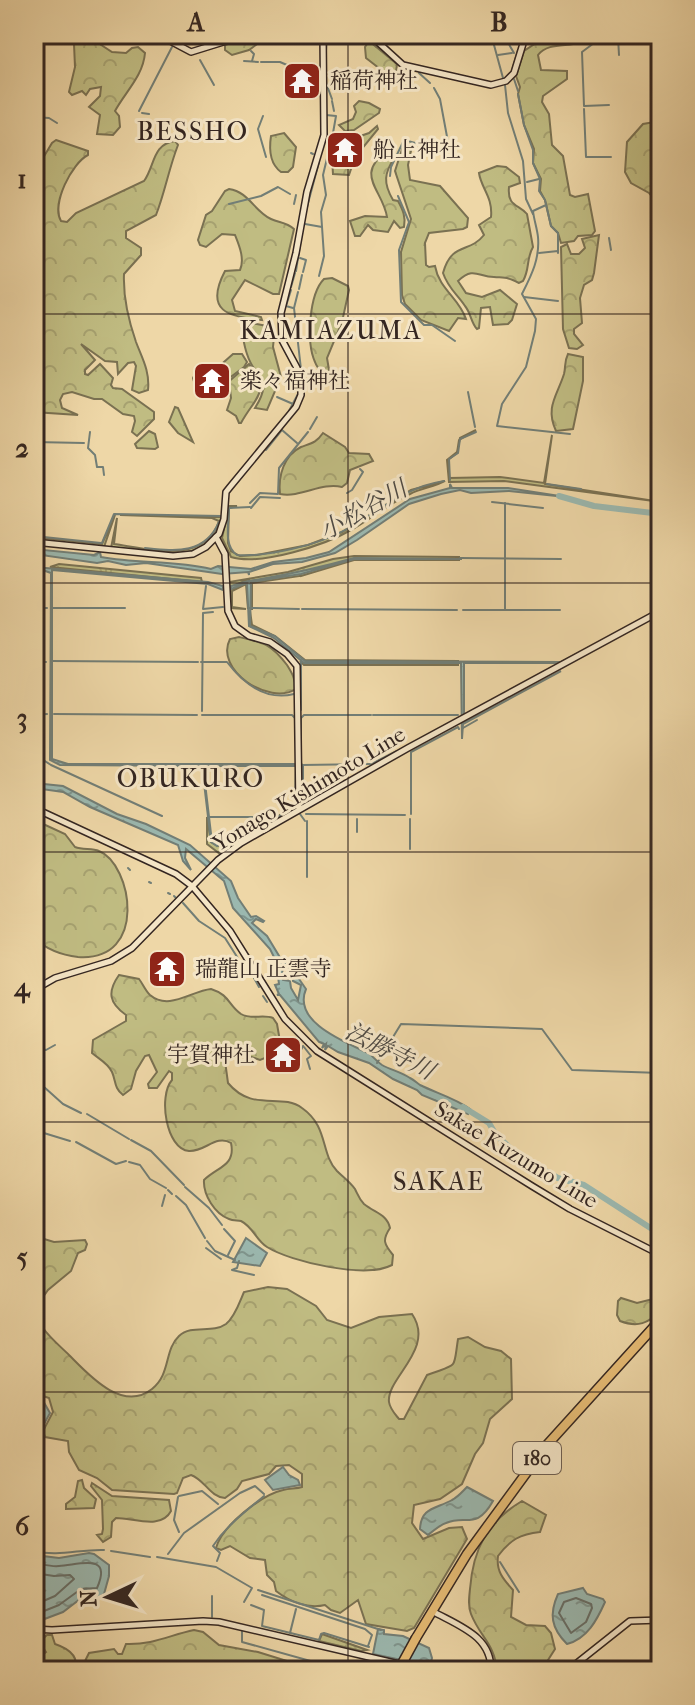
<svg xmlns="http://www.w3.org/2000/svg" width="695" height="1705" font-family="'IM FELL French Canon','Noto Serif JP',serif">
<defs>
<pattern id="grass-tufts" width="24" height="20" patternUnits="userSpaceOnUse" patternTransform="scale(2)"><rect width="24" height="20" fill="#c0bc82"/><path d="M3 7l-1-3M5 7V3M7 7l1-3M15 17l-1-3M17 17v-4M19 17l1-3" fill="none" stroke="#a6a170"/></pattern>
<pattern id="forest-crowns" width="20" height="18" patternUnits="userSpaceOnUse" patternTransform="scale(2)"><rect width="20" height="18" fill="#c0bc82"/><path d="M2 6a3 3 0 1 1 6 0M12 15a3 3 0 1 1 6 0" fill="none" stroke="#a6a170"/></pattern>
<pattern id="water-ripples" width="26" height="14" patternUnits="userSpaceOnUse" patternTransform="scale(2)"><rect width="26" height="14" fill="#9bb8af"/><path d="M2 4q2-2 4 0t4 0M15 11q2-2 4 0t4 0" fill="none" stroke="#7f958e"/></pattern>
</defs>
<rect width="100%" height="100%" fill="#eed7a7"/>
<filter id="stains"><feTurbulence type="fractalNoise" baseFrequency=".0025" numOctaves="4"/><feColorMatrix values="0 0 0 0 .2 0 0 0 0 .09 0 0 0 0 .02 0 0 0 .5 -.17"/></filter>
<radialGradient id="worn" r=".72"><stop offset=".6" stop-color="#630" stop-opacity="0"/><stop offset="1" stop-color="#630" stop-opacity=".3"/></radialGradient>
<!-- grass -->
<g fill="url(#grass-tufts)" stroke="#7a7152" stroke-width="2">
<polygon points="476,430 459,440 457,453 448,460 449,478 500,477 544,483 552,435 545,484 661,502 504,481 449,482 447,460 457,452 460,438"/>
<path d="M445,481C435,487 421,488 410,494C389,503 371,519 351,530C325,545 261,566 231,557L222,538L229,506H237L229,508L228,543L231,551L240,556L257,555L308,545L342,532L411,490Z"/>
<polygon points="115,515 104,547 34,540 34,537 102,544"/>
<path d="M120,515L220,517L222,516C220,519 221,525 217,531C197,567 144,551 111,548L117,518L114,544C149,549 205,565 219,521L212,518Z"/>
<polygon points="354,556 459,557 459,560 354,560 301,576 300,573 300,576 252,583 252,610 249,579 231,587 231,589 245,584 248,585 248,609 246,584 232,591 232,607 246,609 230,608 229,582 288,572 333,559"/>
<polygon points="59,564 201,578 202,582 50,567"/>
<polygon points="250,611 252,625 275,636 305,660 459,661 305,661 275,636 250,626"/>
<polygon points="300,661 304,663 459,665 304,665"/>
<polygon points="294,807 220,854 207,844 207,817 211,842 218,846 237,839"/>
</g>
<!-- forest -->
<g fill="url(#forest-crowns)" stroke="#7a7152" stroke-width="2">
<polygon points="260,34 264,39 249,50 232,55 225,50 225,45"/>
<path d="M543,34H594C580,52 551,38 538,55L541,70L567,71V79L543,96L542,102L549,114L552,145L563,156L570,195L575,197L588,194L595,231L592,235L578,236L574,241L561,243L558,233L551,226L545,200L540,191L541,179L533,163L534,149L524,125L518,94L520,87L516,76L524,51L539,41Z"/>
<path d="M89,37L112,52L126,53L132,48L138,47L145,53C143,76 126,91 115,111L119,116L120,127L113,135L97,134L100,115L89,107L100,96L101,87L90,89L86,95L82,91L72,95L69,92L75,67L74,44L79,38Z"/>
<polygon points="369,41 397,64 396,72 384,72 366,58 365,47"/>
<polygon points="359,101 369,103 380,109 379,113 354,130 345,131 339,125 353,119 356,112 354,106"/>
<polygon points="660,121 661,122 661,208 649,193 631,183 625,172 627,142 643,124"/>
<polygon points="377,126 378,129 361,150 355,152 351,150 349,140 369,133"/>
<path d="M284,133L296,147L293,167L288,172H281C270,164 269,149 271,136Z"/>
<path d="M56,140L88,151V155C72,163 51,204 61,221L67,222L76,213L144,181C155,166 152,144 175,141L178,145C169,168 165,192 156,215L126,231V238L141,248V255L124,274C123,297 128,319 136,342C142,358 150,371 148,390L139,393L132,390L136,366L134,362L128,363L118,374L117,362L105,361L81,344L95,360L85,370V374L88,375L100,364L113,378L111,385L113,388L122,389L154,412V419L137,436L132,432L135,421L134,416L123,414L102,399H94L72,392L63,394L60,400L62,408L78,415L34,412V173L52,143Z"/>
<path d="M404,143L412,146L408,165L410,180L440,186L468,218L467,227L463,229L429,233L425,243L426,265L429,267L435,266C439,289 459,298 466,319L458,318L449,331L421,320L405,304L402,295L401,252L411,219L395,171Z"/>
<path d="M388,151L395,157C384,173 383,183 393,200L398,201C403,210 406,217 404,227L400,228L394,221L388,232L373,230L368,225L360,236H355L350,221L365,216L387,217C383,190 353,174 388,151Z"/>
<polygon points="336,155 351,155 353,163 349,175 333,174 332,158"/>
<path d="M497,166L506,167L519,177L520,183L509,187C507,207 519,204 527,214L533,247C526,259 530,269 523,281L519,283C507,277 507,278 494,277C478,277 474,266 458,281L466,293L482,297L500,290L517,304L512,320L508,324L493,325L490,307L481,308L479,328L477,329C471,323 471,313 465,306C457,294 448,288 443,273C452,241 469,254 484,235L479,225L491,217C493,197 481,188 479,173Z"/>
<path d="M229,189C249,192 254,211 271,219C280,223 286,222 294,229L279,294H273L245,280L232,300L235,311L261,317L262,320C228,317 204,311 225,271L240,270C245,259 239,245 235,235L222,234L206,247L200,245L198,240L206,215L212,211L225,191Z"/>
<polygon points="599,235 594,273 592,280 584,285 580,298 582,323 574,329 574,334 583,345 577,349 569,348 563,329 561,247 567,244 571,254 579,254 585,248 582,239"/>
<path d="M332,278L348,286L349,290L342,322L327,358L330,376L326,378C322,373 317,368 315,362C306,342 309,294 324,279Z"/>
<path d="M247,322L267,326L274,337L273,347L281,377L267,410L255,408C274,378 255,380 247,354C244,346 243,336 241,328Z"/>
<polygon points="233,354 242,354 247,362 244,367 216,388 217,381 213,376 208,380 208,388 195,385 193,378 195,374 216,369"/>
<path d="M568,354L583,357V381L573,429L556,431C545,407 557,396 564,374C566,366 564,362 568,354Z"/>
<path d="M249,364C272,392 255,397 241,423H239L236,416L227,410L231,398L230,389L219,390Z"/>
<polygon points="175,407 178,408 193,442 178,433 169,422"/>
<polygon points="149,431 155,434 158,447 155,449 137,448 135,444"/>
<path d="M323,433L345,447L349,453L369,454L373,461L350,470L347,483L342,487C321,482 301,498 280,494C278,476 284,455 301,447C312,443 316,443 323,433Z"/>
<path d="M239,637C265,643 271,644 287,665C292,673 295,678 296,689C269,706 214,670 230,639Z"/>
<path d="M41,823L65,834L75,847C83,850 92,848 99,851C132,864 149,962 78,957C61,955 47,950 34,938V868L40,863L34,851V824Z"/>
<path d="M119,975L139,979C143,984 145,990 150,995C169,1011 191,991 211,989C230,995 228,1005 241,1014C251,1020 263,1014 273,1018L277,1024L281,1047L275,1054L260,1060L240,1053L229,1055L225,1061L228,1083C253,1113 281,1092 302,1108C329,1127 320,1153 337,1171C343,1177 350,1182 355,1189C358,1195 359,1199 364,1204C375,1213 387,1214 390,1228C382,1240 384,1244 393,1255L392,1265C366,1279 291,1262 267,1247C256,1240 253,1227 241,1221C238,1220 233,1221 229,1219C215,1214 203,1195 204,1180C217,1167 236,1166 231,1143C216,1134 205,1152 189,1151C166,1149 158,1096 172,1080V1073L169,1071L157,1088H149L148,1084L157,1072L149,1055L145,1056L136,1071L131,1089L123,1095C114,1088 116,1081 112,1072C108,1063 99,1059 92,1053L93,1040L126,1021V1015C109,1003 107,992 119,975Z"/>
<path d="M34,1212L37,1213L44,1239L54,1242L85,1240L87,1244L85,1250L78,1253L71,1271L48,1290L38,1304C39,1312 40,1322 43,1328C50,1338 61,1347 69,1355C88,1374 122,1413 152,1389C171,1374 164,1350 179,1336C192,1324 212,1334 226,1324C235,1317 240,1301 244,1292L268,1287L287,1289L316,1306L327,1320L351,1328L379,1317L412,1314C436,1349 386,1378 389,1402C390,1409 395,1414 399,1419H404L427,1375C459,1363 453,1371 458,1339L468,1337L485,1347L501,1351L511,1359L512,1399L490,1419L483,1443L475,1454L462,1484L440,1499L414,1505L412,1523L423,1539L449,1528L462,1527L467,1539L414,1628L407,1631L366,1624L358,1600L340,1613L331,1610L325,1605C308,1609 290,1602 276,1591L274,1582L267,1575L265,1560L250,1558L230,1546L221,1550L216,1548C222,1526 261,1495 283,1490C290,1488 296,1489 302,1487V1474L289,1465L276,1466L269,1474L242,1481L237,1489L225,1498C210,1497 205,1480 191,1475L183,1478L177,1493L174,1494L112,1490L97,1478L79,1470L69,1452L68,1441L45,1437L43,1431L53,1412L49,1398L34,1393Z"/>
<path d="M661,1297V1311C648,1323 638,1328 620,1321L617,1315L618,1301L621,1298L637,1303Z"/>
<polygon points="82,1480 84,1488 96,1499 94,1508 66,1509 66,1504 75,1497 78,1481"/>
<path d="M92,1483L112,1496L169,1500L171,1511C161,1530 134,1518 116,1518L112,1522L111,1537L103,1542L97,1535L102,1534L103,1529L102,1500L91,1486Z"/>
<path d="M522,1501L546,1515L540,1532C520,1534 510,1540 498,1556C496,1571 503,1579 513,1590L511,1617L526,1625L545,1626L551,1633L555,1649L541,1671H497C495,1644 480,1637 471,1614C468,1606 469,1598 470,1589C473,1549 487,1522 522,1501Z"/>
<path d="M194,1630L203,1632L219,1645L258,1652L319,1671H88L83,1665L89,1653L114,1649L118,1654H122L126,1644C153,1645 170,1635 194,1630Z"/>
<polygon points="322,1634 367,1650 361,1651 319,1641"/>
<path d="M47,1635H52L55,1644C67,1648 80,1655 75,1671H46L41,1656L46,1652L39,1642Z"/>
</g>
<!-- water -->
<g fill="url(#water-ripples)" stroke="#727e76" stroke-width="2" fill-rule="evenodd">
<path d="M450,484L452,488H508L566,497L509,491L471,493L460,490L441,494L409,504L357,540L335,553L302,562L273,564L249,572V575L248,572L222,574L146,563L126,565L108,561L97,563L34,554V549L94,555L100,552L101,557C138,564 174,560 211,569L218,566L251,569L273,562L306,558L329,552L410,499L450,488Z"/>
<path d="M354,558L462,559H354L301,574L251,582L250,626L275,636L305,661L561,662L590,647L561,663H464V723L561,671L463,724L462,739L461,663H304L274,638L249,626L247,583L231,589V586C237,585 243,582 249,581C280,576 319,568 354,558Z"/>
<polygon points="34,567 208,582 223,586 223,590 208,584 52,570 52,759 68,764 301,764 303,765 303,801 301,766 203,766 212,842 221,844 277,818 217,846 211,842 202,766 60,765 50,760 51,573"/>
<path d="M34,783L63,786L117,814L146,824L190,845L231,881L238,898L251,917L256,916L264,921L263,922L256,919L252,923L267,936L281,959L290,966L306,989C292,1022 345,1042 368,1053C373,1056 376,1061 382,1065C391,1070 401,1072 410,1078C414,1080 417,1083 420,1085C436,1093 455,1098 470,1109L468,1114L422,1095L417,1090L393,1079L369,1063L338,1052L328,1046L325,1050L326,1044L322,1048L324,1044L319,1042L280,995H277L279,994L275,985L279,984L276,961L270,949L233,908L224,881L186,849L185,858L191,870L183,861L178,845L90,807L63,792L34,788ZM282,964L291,971L293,981L301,985L298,1000L291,988L290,981L283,980Z"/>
<polygon points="246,1238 267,1253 260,1266 233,1262"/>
<polygon points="42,1399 50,1413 43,1426 35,1428 34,1401"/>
<polygon points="283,1467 289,1475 298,1480 300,1485 273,1490 265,1480"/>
<path d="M467,1487L493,1501C476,1531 466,1514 446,1523C440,1525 433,1531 428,1535L420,1529C421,1507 436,1509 452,1500C458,1497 462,1492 467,1487Z"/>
<polygon points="89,1553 94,1554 109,1565 109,1576 104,1594 99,1597 84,1596 63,1612 34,1623 34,1555 59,1558"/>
<path d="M583,1588L587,1594L603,1599L605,1602C597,1620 587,1639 567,1644C551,1628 549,1614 558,1594Z"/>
<polygon points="378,1629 384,1630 384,1634 403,1636 429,1648 432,1658 430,1666 373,1654"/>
</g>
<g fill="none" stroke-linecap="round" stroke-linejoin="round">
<!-- shore -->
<g stroke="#686f68" stroke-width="2">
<path d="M34,1563C42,1564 51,1567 59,1566C79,1565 113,1552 97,1588L81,1589L59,1605L34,1615"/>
<polyline points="34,1573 54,1576 70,1575 74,1579 55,1596 34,1605"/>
<polygon points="576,1598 591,1604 592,1608 586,1622 571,1633 559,1613 564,1602"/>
</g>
<!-- stream -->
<g stroke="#727e76" stroke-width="2">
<polyline points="68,34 76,37"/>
<polyline points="491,34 503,78"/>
<polyline points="503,34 514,53"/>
<polyline points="602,37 582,52 584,106 609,105"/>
<polyline points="618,37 619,55"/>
<polyline points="34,41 37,34"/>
<polyline points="179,42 192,34"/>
<polyline points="251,51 254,54 252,61"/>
<polyline points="326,51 327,34"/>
<polyline points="498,55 512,53"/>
<polyline points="200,60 214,85"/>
<polyline points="244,61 258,62"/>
<polyline points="261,62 280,62 294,68"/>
<polyline points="419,73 430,83"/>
<polyline points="511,74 518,50"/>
<polyline points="514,79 518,91"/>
<polyline points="326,83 332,99"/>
<polyline points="505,85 508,113 523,161 526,199 533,214"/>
<polyline points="434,88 440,99 448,142"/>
<polyline points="518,94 524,125 533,150 533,163 540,179 539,191 545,200 551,226 558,233 558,251"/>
<polyline points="332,101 334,111"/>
<polyline points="584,109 586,157 611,157"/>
<polyline points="139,111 172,47"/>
<polyline points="142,113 149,114"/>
<polyline points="326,115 336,116 333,133"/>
<polyline points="263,116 258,129 266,157"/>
<polyline points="34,117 49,118 57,123"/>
<polyline points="445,145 447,145"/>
<polyline points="311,153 313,154"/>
<polyline points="390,176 391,167 404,140 419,144 442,145"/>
<polyline points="527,182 539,179"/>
<polyline points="398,196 409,222 399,250 401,302 424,325 432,325 455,341"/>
<polyline points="229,204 261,196 278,187 290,194"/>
<polyline points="294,204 296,195"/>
<path d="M546,205L533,211C534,220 537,228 538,237C540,259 531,276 522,294L536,319L535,331L526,367L502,404L497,426L570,434"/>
<polyline points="307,207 319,162"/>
<polyline points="305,224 322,227"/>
<polyline points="609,238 611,250"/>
<polyline points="539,253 558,251 558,253"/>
<polyline points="300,258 306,260 303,272"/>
<polyline points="296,271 305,212"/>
<polyline points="319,276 324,256 321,212 326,195 323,175 329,150"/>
<polyline points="291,287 295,273"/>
<polyline points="299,289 302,275"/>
<polyline points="291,290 286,306 293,308"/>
<polyline points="298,292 294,308 302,378"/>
<polyline points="524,297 558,301"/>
<polyline points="468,392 475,427"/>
<polyline points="277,397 293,404"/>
<polyline points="289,411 299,392"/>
<polyline points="310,429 317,417"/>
<polyline points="90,432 88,448 95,455 97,467 103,467 104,475"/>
<polyline points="34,442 84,443"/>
<polyline points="266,450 282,430 297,443"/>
<polyline points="450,480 449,459 458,453 460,439 476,432"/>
<polyline points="547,484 581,489"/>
<polyline points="34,491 40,491"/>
<polyline points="347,493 352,490 363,472 360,469"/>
<polyline points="492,502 543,508"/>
<polyline points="250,503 260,493 278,494 279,468 308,432"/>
<path d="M250,507L229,508C229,523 223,546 237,555C268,557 318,545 345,530C379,511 405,487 444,481"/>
<polyline points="251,508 260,497 280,498"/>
<polyline points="34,536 101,543"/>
<polyline points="102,543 114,514 221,516"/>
<path d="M145,548C175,551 205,555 219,522"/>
<polyline points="460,558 561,559"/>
<polyline points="206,586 203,609 223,607"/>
<polyline points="34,608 47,608"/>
<polyline points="51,608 125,608"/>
<polyline points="250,608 299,609"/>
<polyline points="302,609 457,610"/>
<polyline points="505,609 505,503"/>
<polyline points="463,610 560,610"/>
<polyline points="34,661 46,662"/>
<polyline points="51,661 198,662"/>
<path d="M201,662H227C243,683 266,701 294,694"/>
<polyline points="503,662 532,662"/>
<polyline points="301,710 301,660"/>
<polyline points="202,711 203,613 213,612"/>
<polyline points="54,714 197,715"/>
<polyline points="34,715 47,714"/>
<polyline points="202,715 292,715 296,719"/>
<polyline points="373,715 458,715"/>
<polyline points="463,728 477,720"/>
<polyline points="34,754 51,765 162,816"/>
<polyline points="373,763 397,751"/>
<polyline points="301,765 301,718 304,715 371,715"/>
<polyline points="302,765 371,764"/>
<polyline points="295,804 296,765"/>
<polyline points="300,814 305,821"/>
<polyline points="306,814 405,815"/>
<polyline points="411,814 411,752 458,727 459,729"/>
<polyline points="208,817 278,817 294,808"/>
<polyline points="357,832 357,819"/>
<polyline points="410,849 410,819"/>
<polyline points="128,868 130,870"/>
<polyline points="307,877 307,821"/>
<polyline points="149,882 151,883"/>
<polyline points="168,893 170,894"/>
<polyline points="174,896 176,898"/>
<polyline points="183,903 199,921 225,938 248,974"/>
<polyline points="254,978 259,987"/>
<polyline points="263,996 267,1002"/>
<polyline points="34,1047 46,1050 55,1045"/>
<polyline points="304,1047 311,1056 307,1059 310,1069"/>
<polyline points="377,1063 401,1024 542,1029 572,1070 661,1073"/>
<polyline points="295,1072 292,1067 303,1046"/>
<polyline points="34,1078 63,1104 81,1113"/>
<polyline points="87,1114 129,1139"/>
<polyline points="34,1130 70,1141"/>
<polyline points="131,1140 151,1151 184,1185"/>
<polyline points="76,1142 116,1164 126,1161"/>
<polyline points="129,1162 140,1165 150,1179 166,1188"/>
<polyline points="185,1187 209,1208 222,1225"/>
<polyline points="168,1190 172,1194"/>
<polyline points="176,1196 186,1205 205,1238"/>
<polyline points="162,1206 165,1195"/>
<polyline points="224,1229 235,1241 228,1255"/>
<polyline points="207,1241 215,1251 235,1260"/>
<polyline points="206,1248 221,1259"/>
<polyline points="239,1261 237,1268 232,1270 254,1275"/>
<polyline points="179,1496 202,1491 218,1504"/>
<polyline points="178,1497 174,1520 179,1532"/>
<path d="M34,1551C59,1557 80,1549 104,1550"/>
<polyline points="111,1551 150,1557"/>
<polyline points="168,1554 184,1533 240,1493 255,1486 264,1494"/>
<polyline points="157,1557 216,1567 252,1588 244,1602"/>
<path d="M217,1561L220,1553L213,1546C227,1525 245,1512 264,1496"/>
<polyline points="500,1562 519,1592"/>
<polyline points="258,1590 381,1630"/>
<polyline points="262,1595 365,1629 372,1635 368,1646"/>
<polyline points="251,1605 264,1610 262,1626 319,1640 321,1634 324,1633 369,1647"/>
<polyline points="212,1617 212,1596"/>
<polyline points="242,1630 242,1642 314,1662 326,1671"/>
<polyline points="249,1631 287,1640"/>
<polyline points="290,1633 296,1609"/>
</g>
<!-- river -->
<g stroke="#9bb8af" stroke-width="6">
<polyline points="559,496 594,506 661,514"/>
<polyline points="463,1107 489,1123 496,1135 521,1158 558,1178 584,1185 652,1229 661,1228"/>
</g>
<defs>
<g id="secondary">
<polyline points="157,34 191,52 249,34"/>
<polyline points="369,34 403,65 491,85 506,81 514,73 526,34"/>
<polyline points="216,537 225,554 228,611 235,626 249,636 270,642 287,654 297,666 299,809"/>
<polyline points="34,542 173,556 193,554 206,547 219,534 224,519 226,492 230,487 296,407 301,395 301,383 297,368 282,340 281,313 296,253 307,192 324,135 323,34"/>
<polyline points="34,808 176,874 192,886 230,931 285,1019 317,1051 532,1186 570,1209 661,1255"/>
<polyline points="34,990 55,978 111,961 132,948 218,860 241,843 408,748 661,611"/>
<path d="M432,1611C459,1626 492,1636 491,1671"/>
<polyline points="34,1629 52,1630 203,1621 219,1622 429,1671"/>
<polyline points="567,1671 630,1621 661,1620"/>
</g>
<polyline id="highway" points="416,1638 467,1554 546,1446 661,1319"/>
</defs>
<!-- secondary casing -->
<use href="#secondary" stroke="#342621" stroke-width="8"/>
<!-- highway casing -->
<use href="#highway" stroke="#342621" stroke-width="11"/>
<!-- secondary -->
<use href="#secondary" stroke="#f4e5c6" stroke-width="5"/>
<!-- highway -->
<use href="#highway" stroke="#e7bc74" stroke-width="8"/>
<defs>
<polyline id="highway-bridge" points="398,1671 416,1638"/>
</defs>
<!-- highway-bridge casing -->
<use href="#highway-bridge" stroke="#342621" stroke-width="11" stroke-linecap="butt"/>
<!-- highway-bridge -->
<use href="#highway-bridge" stroke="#e7bc74" stroke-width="8"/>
</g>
<!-- grid -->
<path fill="none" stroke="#342621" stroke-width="2" stroke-opacity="0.55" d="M348,34V1671M34,314H661M34,583H661M34,852H661M34,1122H661M34,1392H661"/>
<!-- icons -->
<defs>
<symbol id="temple-square" viewBox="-11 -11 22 22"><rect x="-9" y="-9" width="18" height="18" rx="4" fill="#8f2418" stroke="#f4e5c6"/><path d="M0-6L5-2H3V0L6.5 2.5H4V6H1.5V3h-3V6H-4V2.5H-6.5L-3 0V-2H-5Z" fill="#fff"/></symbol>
</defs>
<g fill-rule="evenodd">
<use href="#temple-square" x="280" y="59" width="44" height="44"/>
<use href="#temple-square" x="323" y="128" width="44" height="44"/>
<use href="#temple-square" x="190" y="359" width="44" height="44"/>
<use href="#temple-square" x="145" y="947" width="44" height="44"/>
<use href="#temple-square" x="261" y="1033" width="44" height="44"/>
</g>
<g text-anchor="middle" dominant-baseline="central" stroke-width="6" stroke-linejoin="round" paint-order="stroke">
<!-- shield labels -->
<rect fill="#f4e5c6" stroke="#6e5f52" stroke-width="2" x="513" y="1442" width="48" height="32" rx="6"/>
<g font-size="20" font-weight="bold" fill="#342621">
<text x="537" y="1458">180</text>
</g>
<!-- poi labels -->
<g font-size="22" fill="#342621" stroke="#f4e5c6" text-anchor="start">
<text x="330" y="81">稲荷神社</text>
<text x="373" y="150">船上神社</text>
<text x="240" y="381">楽々福神社</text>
<text x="195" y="969">瑞龍山 正雲寺</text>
<text x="255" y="1055" text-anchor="end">宇賀神社</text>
</g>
<!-- street labels -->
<g font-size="22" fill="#342621" stroke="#f4e5c6">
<text transform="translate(309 789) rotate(-31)">Yonago Kishimoto Line</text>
<text transform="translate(516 1155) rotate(31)">Sakae Kuzumo Line</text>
</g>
<!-- water labels -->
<g font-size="24" font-style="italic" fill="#4e4a44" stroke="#f4e5c6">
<text transform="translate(363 510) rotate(-29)">小松谷川</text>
<text transform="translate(390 1051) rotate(27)">法勝寺川</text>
</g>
<!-- quarter labels -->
<g font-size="26" letter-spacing="2" fill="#342621" stroke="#f4e5c6">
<text x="193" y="131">BESSHO</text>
<text x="331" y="330">KAMIAZUMA</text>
<text x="191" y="778">OBUKURO</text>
<text x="439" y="1181">SAKAE</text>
</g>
</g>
<!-- margin -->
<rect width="695" height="1705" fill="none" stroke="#eed7a7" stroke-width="88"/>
<!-- north arrow -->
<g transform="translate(108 1597) rotate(266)" stroke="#f4e5c6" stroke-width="6" paint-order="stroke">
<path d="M0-6L14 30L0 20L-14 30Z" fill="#342621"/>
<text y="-12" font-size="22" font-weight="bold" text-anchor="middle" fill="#342621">N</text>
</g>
<rect x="44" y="44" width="607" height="1617" fill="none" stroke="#342621" stroke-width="3"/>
<g font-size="26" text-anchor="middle" font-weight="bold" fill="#342621">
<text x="196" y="31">A</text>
<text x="499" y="31">B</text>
<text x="22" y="188">1</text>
<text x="22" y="457">2</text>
<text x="22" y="727">3</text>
<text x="22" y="996">4</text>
<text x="22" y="1266">5</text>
<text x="22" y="1535">6</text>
</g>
<rect width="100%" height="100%" filter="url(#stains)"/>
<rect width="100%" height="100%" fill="url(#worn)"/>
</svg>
